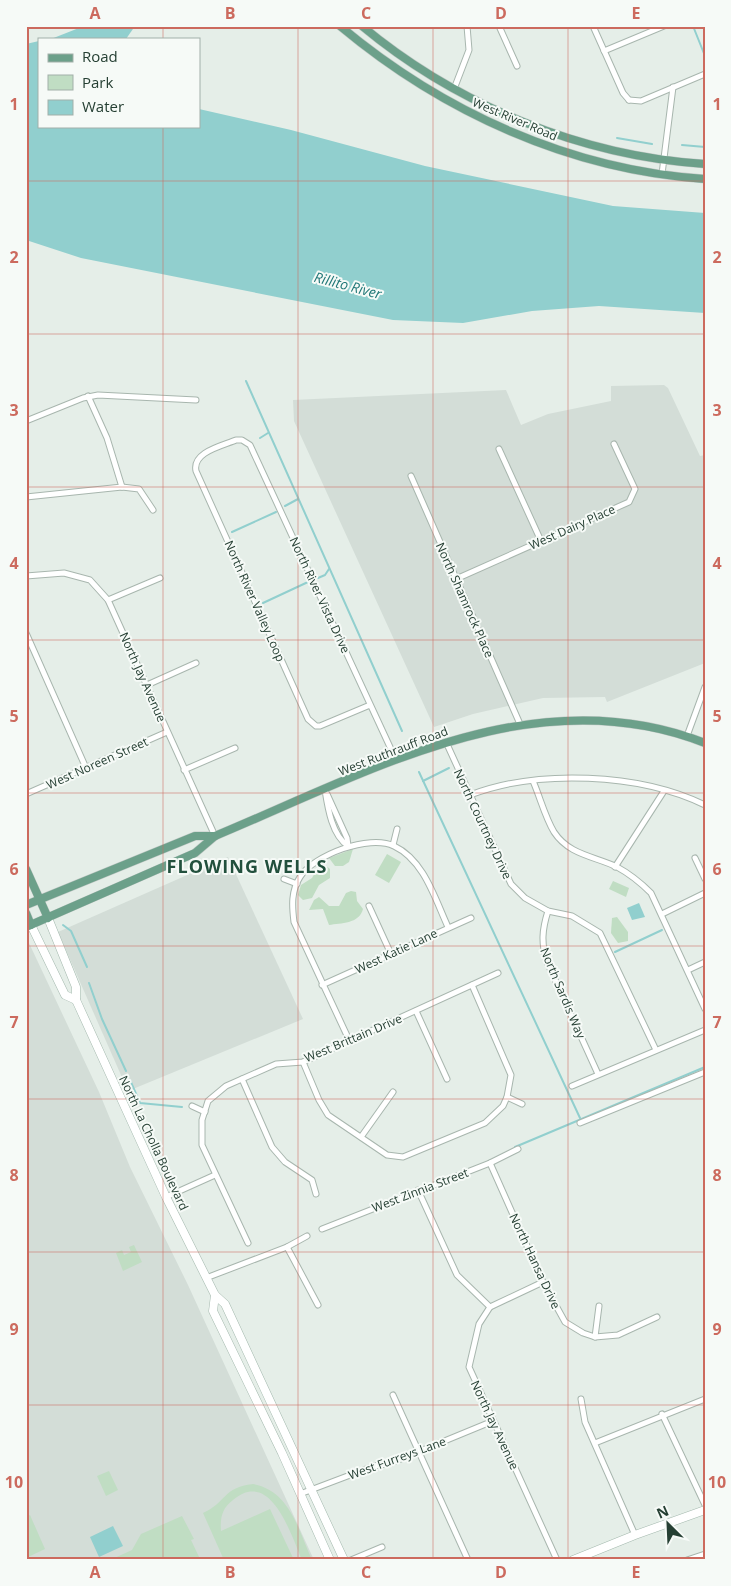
<svg xmlns="http://www.w3.org/2000/svg" width="731" height="1586" font-family="'Open Sans',sans-serif">
<rect width="100%" height="100%" fill="#e5eee8"/>
<!-- built -->
<g fill="#d3ddd7">
<polygon points="664,385 668,388 700,456 705,455 705,663 607,702 605,697 543,698 473,714 434,727 294,421 293,400 506,390 521,425 548,414 611,401 611,386"/>
<polygon points="228,857 303,1019 128,1091 58,932"/>
<polygon points="29,943 99,1092 130,1167 188,1285 314,1560 26,1560 26,944"/>
</g>
<!-- green -->
<g fill="#c0ddc3">
<polygon points="353,849 349,862 343,866 335,866 329,858"/>
<polygon points="387,854 401,862 389,883 375,875"/>
<polygon points="324,864 330,869 330,878 319,885 312,898 303,900 298,895 301,885 312,878 319,866"/>
<polygon points="613,881 629,888 626,897 609,889"/>
<path d="M351,891L356,892L357,901L363,909C359,924 341,923 329,925L323,909L309,910L314,900L319,897L329,906H339L346,893Z"/>
<polygon points="617,917 628,932 628,941 618,943 611,933 612,918"/>
<polygon points="134,1245 142,1262 123,1271 116,1253 122,1250 124,1255 131,1252 129,1247"/>
<polygon points="109,1471 118,1490 106,1496 97,1476"/>
<path d="M253,1484C290,1491 298,1529 312,1560H302C291,1535 271,1468 233,1500C222,1508 220,1518 221,1531L270,1509L294,1560H224L203,1513C226,1503 223,1487 253,1484Z"/>
<polygon points="30,1515 45,1549 26,1558 26,1517"/>
<polygon points="182,1516 194,1539 191,1540 200,1559 110,1560 132,1550 141,1534"/>
</g>
<!-- water -->
<g fill="#91cfce">
<polygon points="84,26 135,26 126,39 51,39"/>
<polygon points="39,41 39,126 199,126 199,109 291,130 425,166 613,206 705,213 705,313 599,306 532,311 463,323 393,320 81,258 26,240 26,44"/>
<polygon points="639,903 645,917 632,920 627,908"/>
<polygon points="113,1526 123,1546 99,1557 90,1537"/>
</g>
<g fill="none" stroke-linecap="round" stroke-linejoin="round">
<!-- stream -->
<g stroke="#91cfce" stroke-width="2">
<polyline points="693,26 705,56"/>
<polyline points="617,138 652,144"/>
<polyline points="682,145 705,147"/>
<polyline points="246,381 402,731"/>
<polyline points="260,438 268,433"/>
<polyline points="285,506 298,499"/>
<polyline points="232,532 276,512"/>
<polyline points="318,578 325,575 329,569"/>
<polyline points="263,603 308,582"/>
<polyline points="419,772 580,1118"/>
<polyline points="423,781 449,768"/>
<polyline points="63,925 71,931 87,967"/>
<polyline points="615,952 662,930"/>
<polyline points="89,983 102,1019 126,1071"/>
<polyline points="130,1080 140,1103 182,1107"/>
<polyline points="515,1147 705,1067"/>
</g>
<defs>
<g id="street">
<polyline points="499,26 517,66"/>
<polyline points="593,26 623,93 629,100"/>
<polyline points="604,51 664,26"/>
<polyline points="454,89 469,50 467,26"/>
<polyline points="629,100 641,101 705,74"/>
<polyline points="662,174 673,87"/>
<polyline points="88,396 107,438 122,487"/>
<polyline points="26,421 83,398 98,395 196,400"/>
<polyline points="499,449 541,541"/>
<polyline points="411,476 520,724"/>
<polyline points="26,497 122,487 139,489 153,510"/>
<polyline points="26,576 64,573 90,580 108,600 215,836"/>
<polyline points="456,579 629,502 635,489 614,444"/>
<polyline points="108,600 160,578"/>
<polyline points="26,633 86,768"/>
<polyline points="147,685 196,663"/>
<path d="M370,705L320,726H316L308,719L196,471C192,452 222,446 236,440H242L250,445L396,760"/>
<polyline points="687,736 705,687"/>
<polyline points="446,742 511,884 525,898 548,911 572,916 600,933 656,1050"/>
<polyline points="184,770 235,748"/>
<path d="M533,781C540,797 545,817 554,832C569,855 594,856 617,867C630,874 640,882 651,893L705,1009"/>
<path d="M325,790C328,809 332,835 348,846"/>
<polyline points="26,794 167,732"/>
<polyline points="327,794 347,838 348,846"/>
<path d="M470,795C538,769 639,773 705,805"/>
<polyline points="393,845 397,829"/>
<polyline points="695,858 705,879"/>
<polyline points="615,867 664,791"/>
<polyline points="284,879 297,884"/>
<polyline points="369,906 391,954"/>
<path d="M548,911C542,930 541,943 547,962L598,1074"/>
<polyline points="662,914 705,893"/>
<polyline points="688,970 705,962"/>
<polyline points="322,985 471,918"/>
<polyline points="416,1011 447,1079"/>
<path d="M350,1042L294,922C292,906 291,891 300,877C314,855 369,834 394,846C424,860 435,899 448,927"/>
<polyline points="303,1062 319,1100 328,1115 387,1155 403,1157 485,1123 503,1106 507,1097 511,1075 472,985"/>
<polyline points="242,1079 272,1147 285,1162 312,1180 316,1194"/>
<polyline points="572,1086 705,1030"/>
<polyline points="507,1097 522,1104"/>
<polyline points="192,1106 205,1112"/>
<polyline points="580,1123 705,1072"/>
<polyline points="361,1137 393,1092"/>
<polyline points="490,1163 543,1282 565,1322 583,1333 595,1337 618,1335 657,1317"/>
<polyline points="418,1190 457,1275 490,1307 479,1324 469,1367 557,1560"/>
<polyline points="166,1197 215,1175"/>
<polyline points="322,1229 490,1163 518,1149"/>
<polyline points="248,1243 202,1145 202,1120 208,1101 226,1086 276,1064 303,1062 498,973"/>
<polyline points="287,1247 318,1305"/>
<polyline points="206,1278 287,1247 307,1236"/>
<polyline points="490,1307 543,1282"/>
<polyline points="595,1337 599,1306"/>
<polyline points="393,1395 468,1560"/>
<polyline points="581,1399 585,1422 635,1535"/>
<polyline points="662,1414 705,1505"/>
<polyline points="595,1443 705,1399"/>
<polyline points="300,1494 374,1466 391,1463 493,1421"/>
<polyline points="351,1560 382,1547"/>
<polyline points="687,1560 705,1554"/>
</g>
<g id="secondary">
<polyline points="48,918 76,987 76,1000 166,1197 215,1295 225,1304 344,1560"/>
<polyline points="31,925 65,995 76,1000"/>
<polyline points="215,1295 213,1311 282,1453 330,1560"/>
<polyline points="573,1560 635,1535 705,1510"/>
</g>
<g id="primary">
<path d="M340,26C443,112 570,170 705,179"/>
<path d="M362,26C457,105 581,156 705,164"/>
<polyline points="26,869 48,918"/>
<polyline points="26,905 195,836 215,836"/>
<polyline points="26,913 31,925"/>
<path d="M26,927L195,853L215,836C369,772 535,676 705,743"/>
</g>
</defs>
<!-- street casing -->
<use href="#street" stroke="#a8b6ae" stroke-width="7"/>
<!-- secondary casing -->
<use href="#secondary" stroke="#a4b9ae" stroke-width="9"/>
<!-- primary casing -->
<use href="#primary" stroke="#c2c9c6" stroke-width="9"/>
<!-- street -->
<use href="#street" stroke="#fff" stroke-width="5"/>
<!-- secondary -->
<use href="#secondary" stroke="#fff" stroke-width="8"/>
<!-- primary -->
<use href="#primary" stroke="#6ca08a" stroke-width="8"/>
</g>
<!-- grid -->
<path fill="none" stroke="#cc6a5e" stroke-width="1" stroke-opacity="0.55" d="M163,26V39M298,26V1560M433,26V1560M568,26V1560M163,126V1560M26,181H705M26,334H705M26,487H705M26,640H705M26,793H705M26,946H705M26,1099H705M26,1252H705M26,1405H705"/>
<g text-anchor="middle" dominant-baseline="central" stroke-width="4" stroke-linejoin="round" paint-order="stroke">
<!-- street labels -->
<g font-size="12" fill="#253f33" stroke="#f6faf7">
<text transform="translate(515 119) rotate(23)">West River Road</text>
<text transform="translate(572 527) rotate(-24)">West Dairy Place</text>
<text transform="translate(320 595) rotate(65)">North River Vista Drive</text>
<text transform="translate(465 600) rotate(66)">North Shamrock Place</text>
<text transform="translate(255 601) rotate(66)">North River Valley Loop</text>
<text transform="translate(143 677) rotate(66)">North Jay Avenue</text>
<text transform="translate(393 751) rotate(-21)">West Ruthrauff Road</text>
<text transform="translate(97 763) rotate(-24)">West Noreen Street</text>
<text transform="translate(483 824) rotate(65)">North Courtney Drive</text>
<text transform="translate(396 951) rotate(-25)">West Katie Lane</text>
<text transform="translate(563 993) rotate(67)">North Sardis Way</text>
<text transform="translate(353 1038) rotate(-23)">West Brittain Drive</text>
<text transform="translate(154 1143) rotate(65)">North La Cholla Boulevard</text>
<text transform="translate(420 1190) rotate(-21)">West Zinnia Street</text>
<text transform="translate(535 1261) rotate(65)">North Hansa Drive</text>
<text transform="translate(495 1425) rotate(65)">North Jay Avenue</text>
<text transform="translate(397 1458) rotate(-20)">West Furreys Lane</text>
</g>
<!-- water labels -->
<g font-size="14" font-style="italic" fill="#227878" stroke="#f6faf7">
<text transform="translate(348 285) rotate(15)">Rillito River</text>
</g>
<!-- district labels -->
<g font-size="18" font-weight="bold" letter-spacing="1" fill="#22503d" stroke="#f6faf7">
<text x="247" y="866">FLOWING WELLS</text>
</g>
</g>
<!-- border -->
<rect width="731" height="1586" fill="none" stroke="#f6faf7" stroke-width="55"/>
<!-- legend -->
<rect x="38" y="38" width="162" height="90" fill="#f6faf7" stroke="#a2afa9"/>
<rect x="48" y="54" width="25" height="8" fill="#6ca08a" stroke="#a2afa9"/>
<text x="82" y="62" font-size="15" fill="#253f33">Road</text>
<rect x="48" y="75" width="25" height="15" fill="#c0ddc3" stroke="#a2afa9"/>
<text x="82" y="88" font-size="15" fill="#253f33">Park</text>
<rect x="48" y="100" width="25" height="15" fill="#91cfce" stroke="#a2afa9"/>
<text x="82" y="112" font-size="15" fill="#253f33">Water</text>
<!-- north arrow -->
<g transform="translate(668 1524) rotate(336)" stroke="#f6faf7" stroke-width="4" paint-order="stroke">
<path d="M0-4L9 19L0 12L-9 19Z" fill="#253f33"/>
<text y="-8" font-size="14" font-weight="bold" text-anchor="middle" fill="#253f33">N</text>
</g>
<rect x="28" y="28" width="676" height="1530" fill="none" stroke="#cc6a5e" stroke-width="2"/>
<g font-size="16" text-anchor="middle" font-weight="bold" fill="#cc6a5e">
<text x="95" y="19">A</text>
<text x="230" y="19">B</text>
<text x="366" y="19">C</text>
<text x="501" y="19">D</text>
<text x="636" y="19">E</text>
<text x="14" y="110">1</text>
<text x="717" y="110">1</text>
<text x="14" y="263">2</text>
<text x="717" y="263">2</text>
<text x="14" y="416">3</text>
<text x="717" y="416">3</text>
<text x="14" y="569">4</text>
<text x="717" y="569">4</text>
<text x="14" y="722">5</text>
<text x="717" y="722">5</text>
<text x="14" y="875">6</text>
<text x="717" y="875">6</text>
<text x="14" y="1028">7</text>
<text x="717" y="1028">7</text>
<text x="14" y="1181">8</text>
<text x="717" y="1181">8</text>
<text x="14" y="1335">9</text>
<text x="717" y="1335">9</text>
<text x="14" y="1488">10</text>
<text x="717" y="1488">10</text>
<text x="95" y="1578">A</text>
<text x="230" y="1578">B</text>
<text x="366" y="1578">C</text>
<text x="501" y="1578">D</text>
<text x="636" y="1578">E</text>
</g>
</svg>
